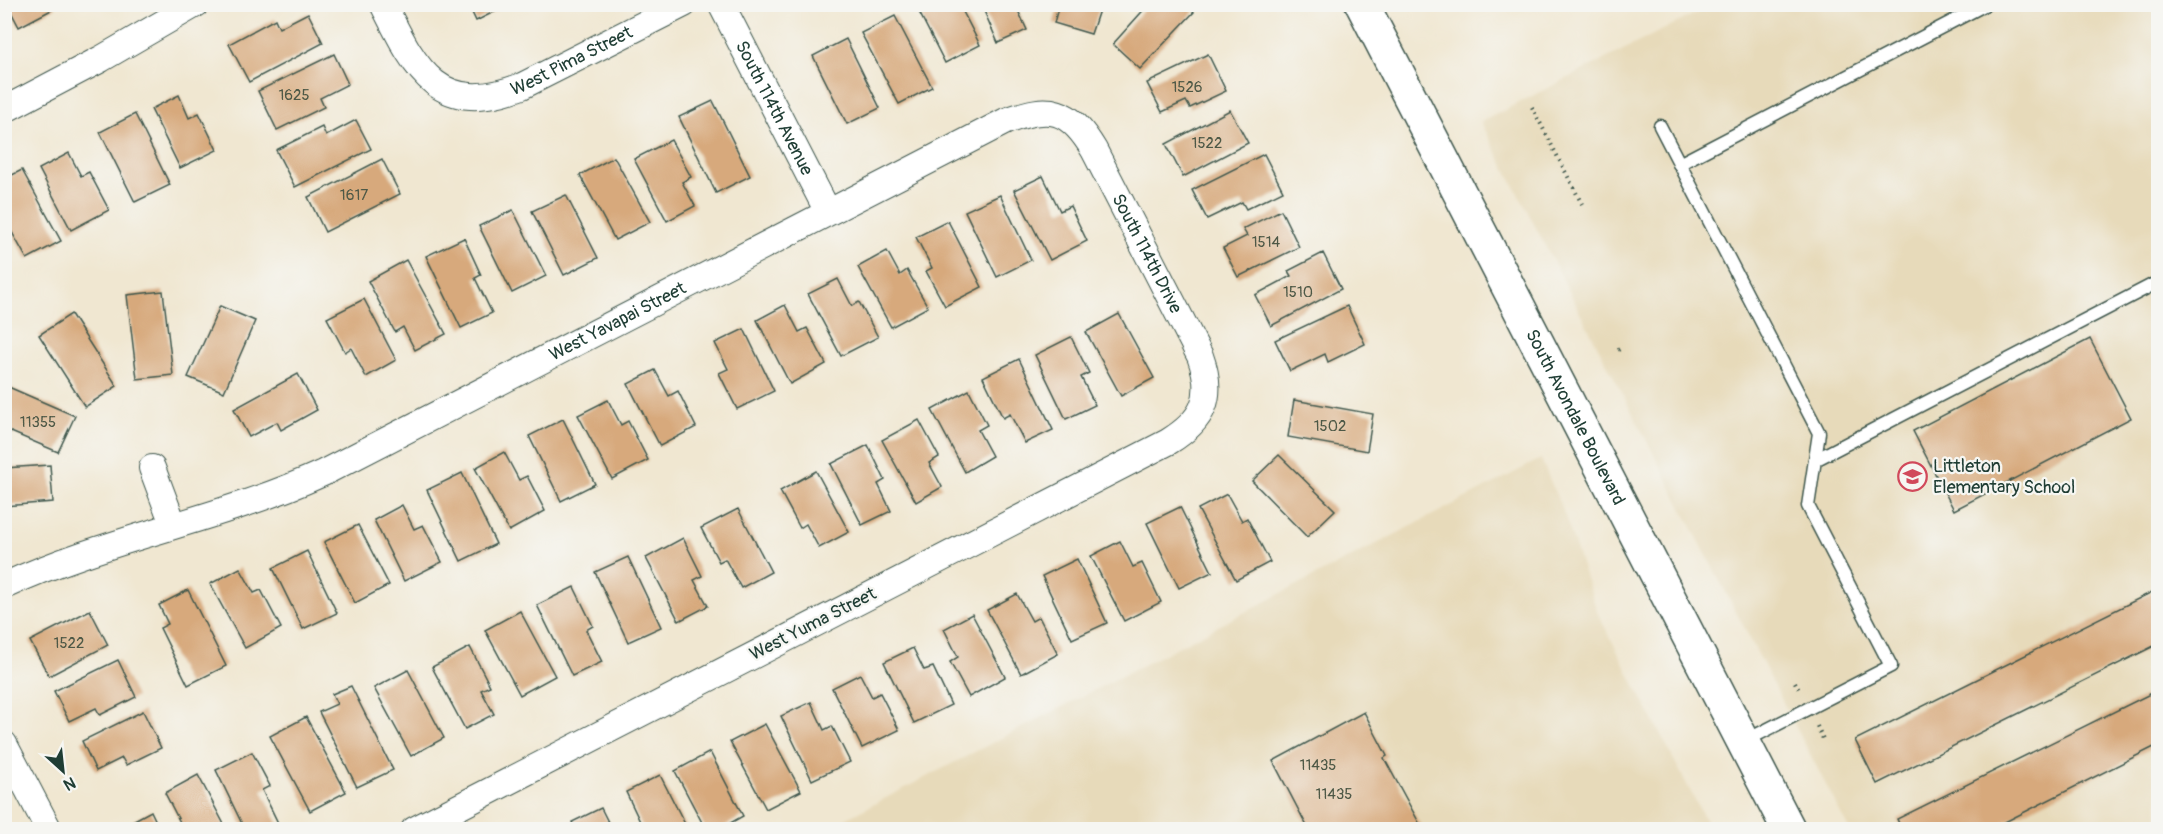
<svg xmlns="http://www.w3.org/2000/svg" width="2163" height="834" font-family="Pangolin,sans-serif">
<rect width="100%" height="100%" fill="#f6f6f2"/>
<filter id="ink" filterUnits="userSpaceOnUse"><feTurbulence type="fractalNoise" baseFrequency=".0167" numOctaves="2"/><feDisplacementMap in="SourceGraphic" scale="12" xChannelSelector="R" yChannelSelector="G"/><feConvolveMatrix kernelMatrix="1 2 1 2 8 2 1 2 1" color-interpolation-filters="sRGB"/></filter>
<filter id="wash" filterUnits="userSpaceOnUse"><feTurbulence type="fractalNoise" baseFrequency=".008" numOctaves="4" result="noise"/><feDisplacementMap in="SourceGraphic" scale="24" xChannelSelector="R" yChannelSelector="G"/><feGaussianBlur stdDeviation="1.35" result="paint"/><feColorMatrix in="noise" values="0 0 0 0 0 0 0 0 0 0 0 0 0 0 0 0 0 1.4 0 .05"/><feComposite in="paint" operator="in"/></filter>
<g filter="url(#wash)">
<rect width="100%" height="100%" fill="#f0e7d1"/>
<!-- built -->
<g fill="#e7daba">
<polygon points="1712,5 2158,5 2158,829 1849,829 1481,122"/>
<polygon points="1541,459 1565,516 1598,614 1710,829 824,830"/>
</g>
<g id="blocks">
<!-- building -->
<g fill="#d7a97b">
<polygon points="7,4 54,4 55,8 19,27"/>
<polygon points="468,4 503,4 504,7 476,21"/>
<polygon points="915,4 959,4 980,45 945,63"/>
<polygon points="981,4 1015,4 1027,30 998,43"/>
<polygon points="1059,4 1101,4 1091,34 1054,23"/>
<polygon points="1149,4 1186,4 1194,12 1140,69 1113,44"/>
<polygon points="308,13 323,43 249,82 229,44 275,19 279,28"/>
<polygon points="895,16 932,87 899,104 861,33"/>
<polygon points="846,39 880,108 847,124 813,56"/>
<polygon points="334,54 348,84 320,98 324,107 277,130 258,91"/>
<polygon points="1208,54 1226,91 1190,108 1186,101 1162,112 1147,83"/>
<polygon points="179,95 189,118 199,113 217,150 180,168 151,109"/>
<polygon points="713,101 750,176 716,193 679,117"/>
<polygon points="1230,110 1248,143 1183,177 1166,144"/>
<polygon points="135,114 170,185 135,202 100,132"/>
<polygon points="356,120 371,149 295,187 276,150 322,127 326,136"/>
<polygon points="671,140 691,177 682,182 695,206 667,221 634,159"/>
<polygon points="69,153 81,176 89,172 109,210 71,230 39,169"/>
<polygon points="1264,154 1283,191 1246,209 1242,202 1207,219 1192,190"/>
<polygon points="614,157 650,222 615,240 580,175"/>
<polygon points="382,159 400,194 325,232 308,197"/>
<polygon points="22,170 61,241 27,259 4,218 4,179"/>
<polygon points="1043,176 1060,211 1070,206 1087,241 1050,260 1014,190"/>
<polygon points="566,195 598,258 564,275 532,211"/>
<polygon points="1000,195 1031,260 997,277 965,211"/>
<polygon points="513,210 546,276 512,293 479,226"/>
<polygon points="1281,210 1299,247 1238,277 1223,248 1247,236 1243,229"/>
<polygon points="948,221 982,287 945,306 926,271 932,268 916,237"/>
<polygon points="464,238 481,275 475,278 492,313 461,328 426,256"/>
<polygon points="887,251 900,275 907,270 928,307 891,327 858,267"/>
<polygon points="1323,253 1341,289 1271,326 1255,295 1291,276 1288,271"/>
<polygon points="406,260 446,334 415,350 403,327 395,332 368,281"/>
<polygon points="838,279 852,306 859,302 878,337 841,356 808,294"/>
<polygon points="163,291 173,375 137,379 127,295"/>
<polygon points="364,299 396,360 366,377 351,348 345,352 327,318"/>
<polygon points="785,305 799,332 807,328 826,364 790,384 757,320"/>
<polygon points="220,306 255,321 224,392 188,377"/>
<polygon points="1347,306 1365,344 1328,362 1325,354 1290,371 1275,340"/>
<polygon points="71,314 117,386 85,407 39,335"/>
<polygon points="1119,314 1154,378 1121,396 1086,332"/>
<polygon points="744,329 774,391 737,409 719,373 728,369 715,343"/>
<polygon points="1071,337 1089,373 1081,377 1095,405 1066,419 1035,355"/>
<polygon points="2090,339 2131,418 1954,510 1913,431"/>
<polygon points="1019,359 1053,430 1025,443 1010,414 1003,418 983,377"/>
<polygon points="655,370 669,396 678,391 696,427 660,446 628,384"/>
<polygon points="298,374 317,410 281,430 277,422 249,437 234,409"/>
<polygon points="4,385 75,416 58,452 4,429"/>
<polygon points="969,390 987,425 978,430 992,456 965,472 932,410"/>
<polygon points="608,400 621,425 628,421 648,460 612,479 578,415"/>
<polygon points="1294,400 1373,414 1367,451 1288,437"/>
<polygon points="563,419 595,484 561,501 529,436"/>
<polygon points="919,420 939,457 929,463 942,487 916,502 882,440"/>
<polygon points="868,445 885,480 878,484 891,511 862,525 831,464"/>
<polygon points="504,452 519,480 527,476 545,511 509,531 475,468"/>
<polygon points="1279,455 1335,510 1307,537 1252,481"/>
<polygon points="50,465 53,502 4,506 4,468"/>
<polygon points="816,471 849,532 819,548 806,524 800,528 780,491"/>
<polygon points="462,473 496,544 461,561 427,490"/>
<polygon points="1227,494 1242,521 1247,518 1270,562 1236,580 1198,509"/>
<polygon points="402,505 414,529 423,525 442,562 404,581 374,520"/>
<polygon points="1180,507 1212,572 1179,588 1147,523"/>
<polygon points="738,509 771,572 741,588 725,559 719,562 701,528"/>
<polygon points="358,525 389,585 355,603 324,542"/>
<polygon points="683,538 702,576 694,580 708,606 679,621 646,558"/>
<polygon points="1120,541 1133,567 1142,563 1161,602 1124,621 1091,556"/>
<polygon points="307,551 337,613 303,629 273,568"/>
<polygon points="628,557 661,627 628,642 595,572"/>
<polygon points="1077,559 1107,623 1072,639 1042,576"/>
<polygon points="240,568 254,593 261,590 281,628 245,648 210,584"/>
<polygon points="574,587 593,626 586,630 602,662 572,676 537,605"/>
<polygon points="2158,589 2158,644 1877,784 1855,740"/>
<polygon points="188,590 226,666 188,685 160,628 168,624 159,605"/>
<polygon points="1017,594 1032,621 1039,617 1058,654 1021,674 987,610"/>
<polygon points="90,610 108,645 49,676 30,641"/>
<polygon points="520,611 555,676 520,695 485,630"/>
<polygon points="972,614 1005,677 969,697 950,662 958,657 944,629"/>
<polygon points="470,647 490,686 481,690 494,714 465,729 432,667"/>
<polygon points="913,648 924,670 933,667 951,705 914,723 884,662"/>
<polygon points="118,660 136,697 100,715 96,708 69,721 54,691"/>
<polygon points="408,670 444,738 411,756 374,688"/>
<polygon points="860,674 872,697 880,693 899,730 862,748 832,688"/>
<polygon points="351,686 393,770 357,787 319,712 337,704 332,694"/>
<polygon points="2158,690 2158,745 1989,830 1902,830 1897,819"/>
<polygon points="811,702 824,730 832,726 850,762 812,780 781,716"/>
<polygon points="143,711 161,748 126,765 122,758 96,771 82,741"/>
<polygon points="1364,712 1387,756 1384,758 1423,830 1309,830 1273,761"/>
<polygon points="306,717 346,792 310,811 270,736"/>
<polygon points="765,724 801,791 766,809 730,742"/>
<polygon points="252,752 270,786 262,790 280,827 275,830 245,830 216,770"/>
<polygon points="710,752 743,816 718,830 706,830 675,771"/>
<polygon points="198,775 227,830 184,830 165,793"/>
<polygon points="660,775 688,830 644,830 626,792"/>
<polygon points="601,808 612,830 576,830 572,822"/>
<polygon points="151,811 160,830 116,830"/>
</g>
</g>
</g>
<g filter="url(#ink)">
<use href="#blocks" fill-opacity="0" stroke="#3e564c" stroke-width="1.5"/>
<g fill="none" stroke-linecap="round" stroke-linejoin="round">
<defs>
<g id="lane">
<polyline points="1660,126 1819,433 1808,506 1891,666 1743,742"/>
<polyline points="1679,164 1986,4"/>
<polyline points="1815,460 2158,282"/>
</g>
<g id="street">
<path id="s1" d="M383,4C416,70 438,118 522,86L684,4"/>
<path id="s2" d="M721,4L828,212"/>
<polyline points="4,110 101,59 196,4"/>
<polyline points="152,468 173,524"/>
<path id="s3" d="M4,586C107,538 220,520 323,473L1006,121C1050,104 1069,108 1094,150L1200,356C1215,397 1204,420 1168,442L414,830"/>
<polyline points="4,744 49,830"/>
</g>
<g id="secondary">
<path id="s4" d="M1362,4L1789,830"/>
</g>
</defs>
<!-- lane casing -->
<use href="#lane" stroke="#3e564c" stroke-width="15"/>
<!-- street casing -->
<use href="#street" stroke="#3e564c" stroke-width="28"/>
<!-- secondary casing -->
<use href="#secondary" stroke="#3e564c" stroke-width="36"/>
<!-- path -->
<g stroke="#3e564c" stroke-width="4" stroke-dasharray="1.5 4.5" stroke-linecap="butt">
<polyline points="1532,107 1582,204"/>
<polyline points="1618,350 1623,347"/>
<polyline points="1795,682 1799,690"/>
<polyline points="1817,726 1823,739"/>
</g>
<!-- lane -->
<use href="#lane" stroke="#fff" stroke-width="12"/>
<!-- street -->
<use href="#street" stroke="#fff" stroke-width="26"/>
<!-- secondary -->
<use href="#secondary" stroke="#fff" stroke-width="33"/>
</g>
</g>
<!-- icons -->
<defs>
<symbol id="school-ring" viewBox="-11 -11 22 22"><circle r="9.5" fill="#f6f6f2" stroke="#d1495b" stroke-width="1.5"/><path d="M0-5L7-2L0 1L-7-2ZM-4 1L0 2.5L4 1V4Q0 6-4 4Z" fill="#d1495b"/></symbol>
</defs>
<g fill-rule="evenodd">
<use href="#school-ring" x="1896" y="460" width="33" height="33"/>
</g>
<g text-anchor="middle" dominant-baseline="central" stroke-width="4.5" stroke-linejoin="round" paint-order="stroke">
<!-- number labels -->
<g font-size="15" fill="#4d5846">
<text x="1187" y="87">1526</text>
<text x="294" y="95">1625</text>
<text x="1207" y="143">1522</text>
<text x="354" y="195">1617</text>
<text x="1266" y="242">1514</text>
<text x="1298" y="292">1510</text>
<text x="38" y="422">11355</text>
<text x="1330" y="426">1502</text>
<text x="69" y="643">1522</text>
<text x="1318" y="765">11435</text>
<text x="1334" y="794">11435</text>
</g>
<!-- street labels -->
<g font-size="18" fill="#1f3d34" stroke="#f6f6f2">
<text stroke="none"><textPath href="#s1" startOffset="242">West Pima Street</textPath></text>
<text stroke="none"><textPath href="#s2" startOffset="117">South 114th Avenue</textPath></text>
<text stroke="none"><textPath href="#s3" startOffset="1329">South 114th Drive</textPath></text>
<text stroke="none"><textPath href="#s3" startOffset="670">West Yavapai Street</textPath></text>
<text stroke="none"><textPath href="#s4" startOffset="465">South Avondale Boulevard</textPath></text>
<text transform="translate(813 624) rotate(-27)">West Yuma Street</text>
</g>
<!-- poi labels -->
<g font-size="18" fill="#1f3d34" stroke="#f6f6f2" text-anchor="start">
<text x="1933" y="466">Littleton<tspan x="1933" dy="21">Elementary School</tspan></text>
</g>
</g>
<!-- margin -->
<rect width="2163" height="834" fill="none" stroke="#f6f6f2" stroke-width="24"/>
<!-- north arrow -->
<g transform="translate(63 771) rotate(153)" stroke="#f6f6f2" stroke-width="4.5" paint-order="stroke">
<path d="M0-4.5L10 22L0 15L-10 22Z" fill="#1f3d34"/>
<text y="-9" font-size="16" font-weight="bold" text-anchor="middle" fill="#1f3d34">N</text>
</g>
</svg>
